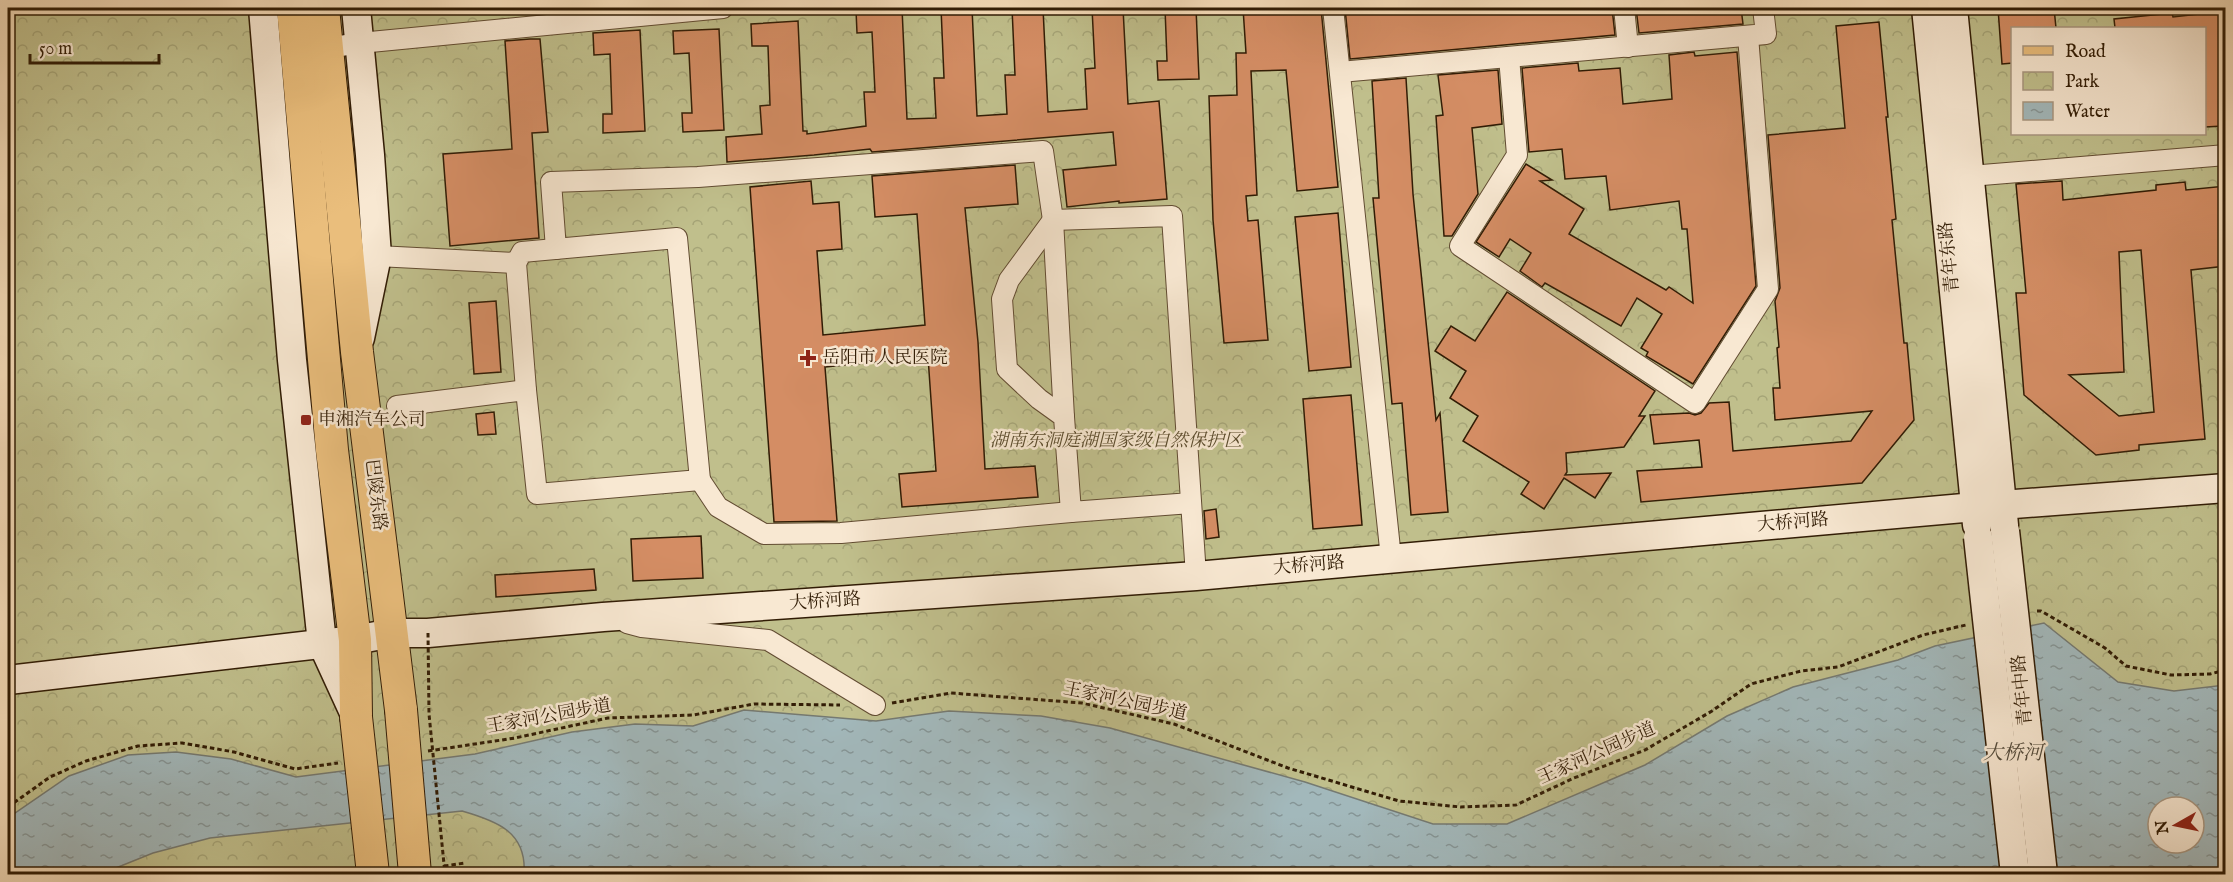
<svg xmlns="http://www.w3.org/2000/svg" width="2233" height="882" font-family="'IM FELL English','Noto Serif SC',serif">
<defs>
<pattern id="park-crowns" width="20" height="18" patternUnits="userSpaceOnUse" patternTransform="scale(1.5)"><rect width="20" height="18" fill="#c0bf8c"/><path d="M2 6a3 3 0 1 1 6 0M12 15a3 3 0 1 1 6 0" fill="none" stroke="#a5a477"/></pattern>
<pattern id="water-ripples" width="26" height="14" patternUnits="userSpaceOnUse" patternTransform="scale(1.5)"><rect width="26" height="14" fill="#a2b8bb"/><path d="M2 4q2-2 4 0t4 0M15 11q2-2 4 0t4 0" fill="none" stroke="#859596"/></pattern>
</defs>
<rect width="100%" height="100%" fill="#f5dcb9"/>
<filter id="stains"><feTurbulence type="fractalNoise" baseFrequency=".00333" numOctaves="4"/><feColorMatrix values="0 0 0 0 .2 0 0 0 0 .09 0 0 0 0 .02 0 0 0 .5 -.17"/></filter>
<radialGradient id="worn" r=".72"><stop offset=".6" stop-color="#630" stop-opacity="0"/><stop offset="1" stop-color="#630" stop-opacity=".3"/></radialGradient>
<!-- park -->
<path fill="url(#park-crowns)" stroke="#786e48" stroke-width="1.5" fill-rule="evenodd" d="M8,8H2225V874H8ZM2012,28H2204V134H2012ZM2158,807H2194V843H2158Z"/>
<!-- water -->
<path fill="url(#water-ripples)" stroke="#757a72" stroke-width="1.5" fill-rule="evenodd" d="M2044,623L2118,682L2174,691L2225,685V874H524C527,832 497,821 462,811L210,838L153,853L101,874H8V818L69,776L128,755L176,752L231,759L296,777L475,754L572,732L635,724L693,726L744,710L876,721L949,711L1041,716L1110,728L1305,782L1433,824H1507L1645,765L1727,716L1793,687L1898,660L1935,646ZM2158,807H2194V843H2158Z"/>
<!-- building -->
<g fill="#d48d64" stroke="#311c05" stroke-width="1.5" fill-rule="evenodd">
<polygon points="902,8 907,119 936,118 934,78 944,78 941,8 972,8 977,116 1007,114 1005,75 1015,75 1012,8 1043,8 1048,112 1087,109 1085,69 1095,68 1092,8 1123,8 1128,104 1159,101 1167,199 1119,203 1119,201 1067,207 1063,170 1116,165 1113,132 872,152 870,149 814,155 727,162 726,137 762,134 760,106 770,105 768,46 752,46 751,24 798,21 803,131 807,131 807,134 866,126 864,92 875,92 872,32 857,33 856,10"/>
<polygon points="1165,8 1196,8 1199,79 1158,80 1157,61 1167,61"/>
<polygon points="1243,8 1321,8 1338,187 1297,191 1286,70 1251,71 1257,195 1246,196 1248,221 1258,220 1268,340 1224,343 1213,220 1209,96 1237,95 1236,53 1246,53"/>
<polygon points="1345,8 1612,8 1615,35 1350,59"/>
<polygon points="1636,8 1741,8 1743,24 1639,33"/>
<polygon points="1998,8 2054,8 2056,28 2013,28 2013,63 2002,64"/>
<polygon points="2226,11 2226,94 2221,94 2223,126 2205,127 2205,28 2115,28 2114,19 2172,13 2173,17"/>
<polygon points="1879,22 1888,117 1886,117 1896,219 1892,220 1904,343 1907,343 1914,420 1862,483 1641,502 1637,471 1702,467 1699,440 1654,444 1650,415 1689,413 1695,415 1701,413 1709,403 1729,402 1733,451 1851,441 1872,411 1775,420 1773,388 1780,388 1777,348 1779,347 1775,301 1780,288 1768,135 1845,128 1836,26"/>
<polygon points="719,29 724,130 683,132 682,113 692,113 689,53 674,54 673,31"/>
<polygon points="640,30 645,131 603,133 603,114 612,114 610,54 594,55 593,33"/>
<polygon points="530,39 540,39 548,132 532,133 539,238 450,246 443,154 512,149 505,41"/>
<polygon points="1694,52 1695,56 1737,52 1756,286 1693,384 1646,356 1648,352 1641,348 1662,314 1637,298 1621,326 1545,283 1542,287 1520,271 1531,253 1510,239 1499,257 1476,242 1526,164 1552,180 1540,181 1584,209 1569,234 1666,290 1669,287 1693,303 1687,229 1682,229 1679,201 1610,210 1606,176 1565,179 1562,149 1529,152 1522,68 1578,63 1579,71 1620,68 1623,104 1672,99 1669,55"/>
<polygon points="1498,70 1502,124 1472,128 1478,194 1452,236 1444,236 1436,116 1443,115 1438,75"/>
<polygon points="1406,78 1413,194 1436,420 1440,413 1448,512 1411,515 1402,403 1392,404 1373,198 1379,198 1372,81"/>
<polygon points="1015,165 1018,204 965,208 978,342 985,469 1035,466 1038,497 902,507 899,474 936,471 928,357 825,367 837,521 774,522 750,187 811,181 813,204 839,202 842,249 817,251 823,335 925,325 917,214 875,217 872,176"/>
<path d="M2062,181L2063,200L2156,190V185L2185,182L2186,190L2226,186V266L2191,270L2205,439L2139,445V450L2096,455L2024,395L2016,293H2026L2016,184ZM2141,250L2154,412L2119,416L2069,375L2124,372L2119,252Z"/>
<polygon points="1338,213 1351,367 1309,371 1295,217"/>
<polygon points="1507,292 1655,391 1639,416 1645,416 1624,447 1566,453 1567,472 1565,475 1611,473 1595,498 1564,478 1544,509 1521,494 1529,482 1463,441 1478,416 1450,398 1466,371 1435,351 1451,326 1475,341"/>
<polygon points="496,301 501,372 474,374 469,303"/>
<polygon points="1351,395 1362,525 1313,529 1303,399"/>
<polygon points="494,412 496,434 478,435 476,414"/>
<polygon points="1216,509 1219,537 1206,539 1204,511"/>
<polygon points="701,536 703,578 633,581 631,539"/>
<polygon points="594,569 596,590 496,597 495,575"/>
</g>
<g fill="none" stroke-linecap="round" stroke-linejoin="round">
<defs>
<g id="street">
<polyline points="1333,8 1391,558"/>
<polyline points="1624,8 1628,47"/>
<polyline points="327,48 360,43 723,8"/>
<polyline points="1509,57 1517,155 1460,246 1695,403 1768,289 1748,36"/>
<polyline points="1340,72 1766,34 1763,8"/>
<polyline points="1970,176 2226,155"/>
<polyline points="556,249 551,182 698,177 1043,151 1053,220 1064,417"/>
<polyline points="377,256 516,263 522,252 677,238 700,480 537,494 526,390 397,406"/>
<polyline points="516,263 526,390"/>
<polyline points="700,480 718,507 764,534 841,533 1071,512"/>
<polyline points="1191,503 1071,512 1064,417 1039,399 1007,369 1002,299 1009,280 1053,220 1172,216 1196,576"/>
<polyline points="627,623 642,627 768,640 875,705"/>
</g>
<g id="secondary">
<polyline points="263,8 292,360 322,643 356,717"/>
<polyline points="356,8 370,155 377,256 360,338"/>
<polyline points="1926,8 1977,525"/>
<polyline points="1953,8 2004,525"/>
<polyline points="8,680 355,640 392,633 428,633 603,617 1196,576 1975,507 2226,488"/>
</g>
<g id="primary">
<polyline points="293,8 332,450 355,640 356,717"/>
<polyline points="323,8 357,352 401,710"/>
</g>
</defs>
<!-- street casing -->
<use href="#street" stroke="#624c32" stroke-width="22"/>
<!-- secondary casing -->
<use href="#secondary" stroke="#311c05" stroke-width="31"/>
<!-- primary casing -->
<use href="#primary" stroke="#311c05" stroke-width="34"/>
<!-- path -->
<g stroke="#311c05" stroke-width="3" stroke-dasharray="4.5 3" stroke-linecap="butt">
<polyline points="2037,611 2041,611 2105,648 2126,666 2171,675 2210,674 2226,670"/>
<polyline points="892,703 951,693 1082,703 1174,724 1288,768 1399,801 1461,807 1516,805 1574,778 1645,750 1712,711 1751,684 1801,671 1838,667 1923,635 1966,625"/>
<polyline points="428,751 515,738 608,718 693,715 754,704 840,705"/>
<polyline points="8,807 50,777 86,761 138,746 182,743 234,752 295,769 338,763"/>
<polyline points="444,866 465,863"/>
</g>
<!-- street -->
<use href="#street" stroke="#f8e8d2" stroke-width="20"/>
<!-- secondary -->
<use href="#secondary" stroke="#f8e8d2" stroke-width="28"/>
<!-- primary -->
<use href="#primary" stroke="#eabe7c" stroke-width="32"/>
<defs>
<g id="secondary-bridge">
<polyline points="2005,531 2043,874"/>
<polyline points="1978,537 2015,874"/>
</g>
<g id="primary-bridge">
<polyline points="401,710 415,874"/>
<polyline points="356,717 373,874"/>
</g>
</defs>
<!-- secondary-bridge casing -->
<use href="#secondary-bridge" stroke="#311c05" stroke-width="31" stroke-linecap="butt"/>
<!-- primary-bridge casing -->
<use href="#primary-bridge" stroke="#311c05" stroke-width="34" stroke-linecap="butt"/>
<!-- path-bridge -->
<polyline stroke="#311c05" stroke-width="3" stroke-dasharray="4.5 3" stroke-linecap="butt" points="428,633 429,714 445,874"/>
<!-- secondary-bridge -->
<use href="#secondary-bridge" stroke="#f8e8d2" stroke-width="28"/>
<!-- primary-bridge -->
<use href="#primary-bridge" stroke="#eabe7c" stroke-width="32"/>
</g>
<!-- markers -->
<g fill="#8f2418" stroke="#f8e8d2" stroke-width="2">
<path d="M805 349h6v6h6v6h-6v6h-6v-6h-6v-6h6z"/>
<rect x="300" y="414" width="12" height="12" rx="3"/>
</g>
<g text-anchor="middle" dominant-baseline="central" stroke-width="5" stroke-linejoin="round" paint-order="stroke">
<!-- street labels -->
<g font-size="18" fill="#311c05" stroke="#f8e8d2">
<text transform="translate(1950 257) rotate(-96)">青年东路</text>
<text transform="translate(375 495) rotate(83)">巴陵东路</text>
<text transform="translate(1793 523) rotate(-5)">大桥河路</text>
<text transform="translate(1309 566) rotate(-5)">大桥河路</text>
<text transform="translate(825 602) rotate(-4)">大桥河路</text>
<text transform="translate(2023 690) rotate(-96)">青年中路</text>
<text transform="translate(1125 702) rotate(12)">王家河公园步道</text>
<text transform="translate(549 717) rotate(-10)">王家河公园步道</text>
<text transform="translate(1597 754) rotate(-24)">王家河公园步道</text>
</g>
<!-- poi labels -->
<g font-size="18" fill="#311c05" stroke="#f8e8d2" text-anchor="start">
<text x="822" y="358">岳阳市人民医院</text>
<text x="318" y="420">申湘汽车公司</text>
</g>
<!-- park labels -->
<g font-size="18" font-style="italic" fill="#5c4d2e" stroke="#f8e8d2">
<text x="1116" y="441">湖南东洞庭湖国家级自然保护区</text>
</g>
<!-- water labels -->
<g font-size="20" font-style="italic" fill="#534b3c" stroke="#f8e8d2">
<text x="2013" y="753">大桥河</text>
</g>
</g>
<!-- margin -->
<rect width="2233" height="882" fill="none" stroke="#f5dcb9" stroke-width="30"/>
<rect x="9" y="9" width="2215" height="864" fill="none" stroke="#311c05" stroke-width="3"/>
<rect x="15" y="15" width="2203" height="852" fill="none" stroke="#311c05" stroke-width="1.5"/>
<!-- legend -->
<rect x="2011" y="27" width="195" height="108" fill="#f8e8d2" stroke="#a89680" stroke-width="1.5"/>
<rect x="2023" y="46" width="30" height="9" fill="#eabe7c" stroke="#a89680" stroke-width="1.5"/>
<text x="2065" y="57" font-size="18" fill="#311c05">Road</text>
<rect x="2023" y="72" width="30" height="18" fill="url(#park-crowns)" stroke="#a89680" stroke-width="1.5"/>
<text x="2065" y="87" font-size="18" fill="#311c05">Park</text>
<rect x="2023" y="102" width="30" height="18" fill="url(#water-ripples)" stroke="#a89680" stroke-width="1.5"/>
<text x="2065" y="117" font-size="18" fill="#311c05">Water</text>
<!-- north arrow -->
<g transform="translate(2176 825) rotate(261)"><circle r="28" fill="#f8e8d2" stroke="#a89680" stroke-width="1.5"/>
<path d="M0-4.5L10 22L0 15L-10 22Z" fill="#8f2418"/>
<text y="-9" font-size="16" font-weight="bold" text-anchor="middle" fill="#311c05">N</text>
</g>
<!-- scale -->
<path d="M30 54v9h129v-9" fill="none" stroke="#311c05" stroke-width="3"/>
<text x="39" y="54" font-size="18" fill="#311c05" stroke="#f8e8d2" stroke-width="4.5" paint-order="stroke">50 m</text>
<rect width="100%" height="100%" filter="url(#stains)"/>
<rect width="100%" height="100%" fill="url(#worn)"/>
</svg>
